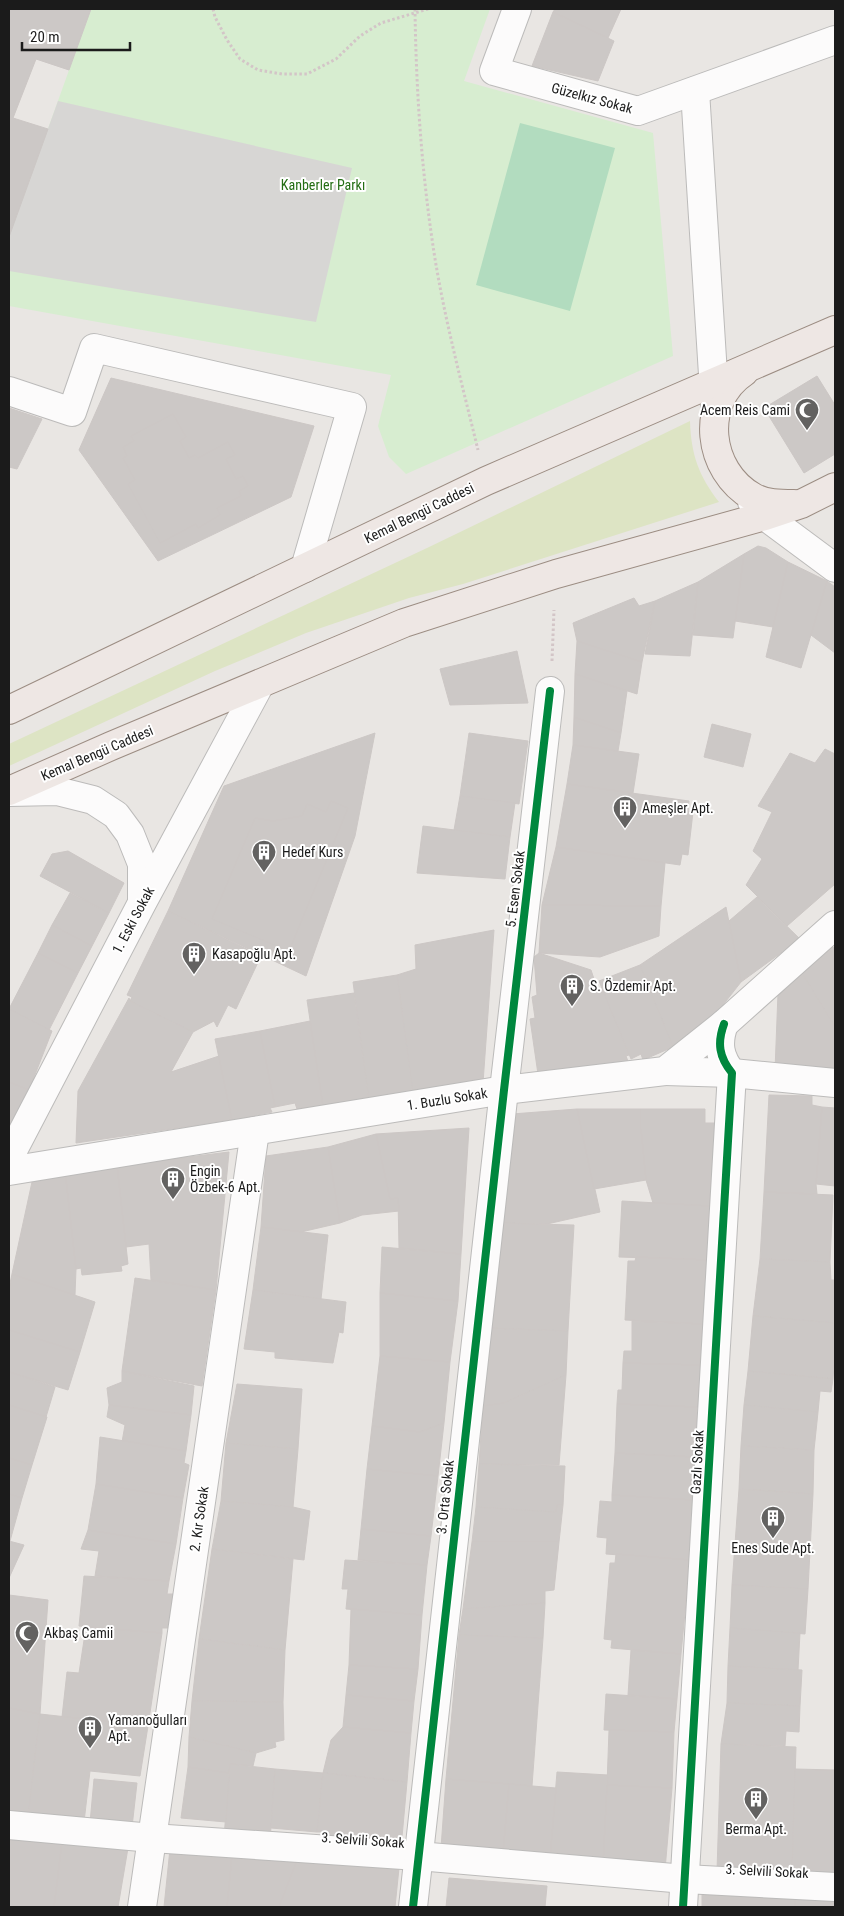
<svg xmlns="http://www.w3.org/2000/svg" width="844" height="1916" font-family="'Roboto Condensed',sans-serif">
<rect width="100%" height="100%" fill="#e9e6e3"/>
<!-- grass -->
<path fill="#dde4c4" d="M690,421C691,455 699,476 719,502L463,584L409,598L306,633L215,671L9,766V744L427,548Z"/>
<!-- park -->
<polygon fill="#d7edd0" points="91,9 490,9 464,81 653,133 673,356 406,474 389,457 378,426 391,375 9,306 9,237"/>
<!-- pitch -->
<polygon fill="#b2dcbf" points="520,123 615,148 570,311 476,285"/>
<!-- parking -->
<polygon fill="#d7d6d4" points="58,101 352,168 316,322 9,271 9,237"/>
<!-- building -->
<g fill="#ccc8c6" stroke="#ccc7c5">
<polygon points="9,9 91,9 69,70 36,59 13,118 48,129 9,237"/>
<polygon points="555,9 621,9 608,38 553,12"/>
<polygon points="553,12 614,41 598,81 532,66"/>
<polygon points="817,376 835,405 835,454 804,473 764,408"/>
<polygon points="111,378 314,426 291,497 158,561 79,450"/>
<polygon points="9,408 42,419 17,469 9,467"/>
<polygon points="173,414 186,437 180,441 189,458 195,455 198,458 228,442 235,455 226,459 236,479 243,476 248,486 239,491 241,496 217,508 220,515 198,528 196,524 160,543 128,484 135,480 123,458 127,456 123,447 134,441 131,436"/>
<polygon points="758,546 766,548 788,562 773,627 735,621 744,554"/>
<polygon points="744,554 733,638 693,635 698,582"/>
<polygon points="788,562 827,581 801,668 766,657"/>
<polygon points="827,581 835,587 835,653 811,635"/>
<polygon points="698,582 690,656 645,654 655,601"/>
<polygon points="634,598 639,606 655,601 642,662 577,641 573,623"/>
<polygon points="577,641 642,662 637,694 575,674"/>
<polygon points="517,651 528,703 450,705 440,669"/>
<polygon points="575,674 627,691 621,733 574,717"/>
<polygon points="574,717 621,733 618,751 573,745"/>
<polygon points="712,724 751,734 743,767 704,757"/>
<polygon points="375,733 355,836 306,976 168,911 224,786"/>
<polygon points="469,733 528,741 519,804 460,796"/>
<polygon points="573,745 639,754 633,793 567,784"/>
<polygon points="825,749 835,754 835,884 787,926 746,885 762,859 753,851 772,812 758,806 790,753 815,763"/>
<polygon points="567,784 689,801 688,811 693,812 688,855 682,854 680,865 556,847"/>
<polygon points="460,796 515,803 510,837 454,830"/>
<polygon points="331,801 348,808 289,951 212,919 255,818 273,821 302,816 307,804 326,812"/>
<polygon points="423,826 510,837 505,879 417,873"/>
<polygon points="556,847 665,863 661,906 542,905"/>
<polygon points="68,851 124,883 109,913 40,876 52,854"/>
<polygon points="70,893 109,913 92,946 52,925"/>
<polygon points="757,897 800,939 741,982 729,921"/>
<polygon points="542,905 661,906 659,936 600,957 539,953"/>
<polygon points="726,907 741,982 697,1038 673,1047 640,965"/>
<polygon points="168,911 261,956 236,1009 228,1005 217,1027 214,1021 193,1032 130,1001 132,997 127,995"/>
<polygon points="52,925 92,946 78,973 38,953"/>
<polygon points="494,930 483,1083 413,1093 397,975 416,969 415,945"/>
<polygon points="833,947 835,950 835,1027 802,973"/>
<polygon points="38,953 78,973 49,1030 9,1009"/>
<polygon points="539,953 591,970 598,991 603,990 629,1055 626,1056 629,1064 539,1081 530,1019 535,1018 532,997 537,995 534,957"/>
<polygon points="640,965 673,1047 643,1060 641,1054 631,1059 599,981"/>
<polygon points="802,973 835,1027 835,1076 775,1070 778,993"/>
<polygon points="397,975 413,1093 369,1100 353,982"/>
<polygon points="354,993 369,1100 323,1106 307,1000"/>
<polygon points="129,998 130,1001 193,1032 171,1072 219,1056 232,1120 76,1143 78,1091"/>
<polygon points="9,1009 52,1031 29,1090 9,1082"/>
<polygon points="310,1021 323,1106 297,1109 295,1103 275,1107 260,1031"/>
<polygon points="260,1031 275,1107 270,1108 272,1112 232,1120 215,1039"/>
<polygon points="9,1082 29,1090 9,1142"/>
<polygon points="769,1095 812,1096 812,1105 822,1107 816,1184 817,1194 764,1192"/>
<polygon points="822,1107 835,1108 835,1186 816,1184"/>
<polygon points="577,1109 600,1212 547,1224 498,1223 512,1114"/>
<polygon points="577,1109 641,1109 646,1180 594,1189"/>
<polygon points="641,1109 705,1109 705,1123 715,1123 710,1206 653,1203 646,1180 641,1129"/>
<polygon points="469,1128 461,1254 399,1248 398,1198 390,1199 376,1134"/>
<polygon points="376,1134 390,1199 398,1198 399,1211 362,1215 340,1223 328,1147"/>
<polygon points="328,1147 340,1223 301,1232 261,1227 266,1156"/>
<polygon points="229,1152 216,1290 151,1280 149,1244 126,1247 117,1166"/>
<polygon points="117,1166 128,1264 121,1266 122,1271 82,1275 81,1268 76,1269 65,1171"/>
<polygon points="65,1171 76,1269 75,1295 12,1274 32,1182 39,1177"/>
<polygon points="764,1192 833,1195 830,1262 760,1259"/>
<polygon points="622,1201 710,1206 708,1260 619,1257"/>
<polygon points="498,1223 574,1225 568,1331 487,1328"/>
<polygon points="261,1227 328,1235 321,1299 253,1290"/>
<polygon points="382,1247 461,1254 458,1301 380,1293"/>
<polygon points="636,1257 708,1260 703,1324 625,1320 628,1261 635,1261"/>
<polygon points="760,1259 830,1262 831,1280 835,1280 835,1323 753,1316"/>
<polygon points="12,1274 95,1302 80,1352 9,1330 9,1288"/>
<polygon points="135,1278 216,1290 202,1386 122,1371"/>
<polygon points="253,1290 346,1302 343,1333 339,1332 333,1363 275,1358 275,1352 244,1349"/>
<polygon points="380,1293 458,1301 450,1362 380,1356"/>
<polygon points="753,1316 835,1323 835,1353 833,1379 748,1371"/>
<polygon points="632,1321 703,1324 700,1365 623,1363 624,1351 632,1351"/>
<polygon points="487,1328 568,1331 566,1375 504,1403 483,1406"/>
<polygon points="9,1330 80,1352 68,1390 9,1372"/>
<polygon points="380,1356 450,1362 444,1423 420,1432 372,1426"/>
<polygon points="623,1363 700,1365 699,1407 617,1404 618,1390 622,1390"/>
<polygon points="122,1371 194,1386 191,1415 109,1405 107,1388 122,1382"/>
<polygon points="748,1371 833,1379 831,1392 820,1391 818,1412 744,1405"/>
<polygon points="9,1372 55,1387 46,1417 9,1405"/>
<polygon points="566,1375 559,1465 479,1464 483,1406 504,1403"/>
<polygon points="237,1384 302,1389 298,1449 226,1443"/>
<polygon points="617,1404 697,1407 695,1457 615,1453"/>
<polygon points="9,1405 47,1417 32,1465 9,1458"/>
<polygon points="109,1405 191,1415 186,1451 122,1442 125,1425 107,1417"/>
<polygon points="744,1405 818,1412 814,1450 741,1446"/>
<polygon points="444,1423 438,1476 367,1469 372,1426 420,1432"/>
<polygon points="100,1437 186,1451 184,1463 189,1465 183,1498 96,1484"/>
<polygon points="226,1443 298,1449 293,1507 221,1501"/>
<polygon points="741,1446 814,1450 813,1494 739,1489"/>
<polygon points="615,1453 695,1457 693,1500 612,1495"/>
<polygon points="9,1458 32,1465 22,1498 9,1494"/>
<polygon points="479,1464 565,1466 563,1505 557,1505 556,1512 476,1507"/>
<polygon points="367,1469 438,1476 431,1536 361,1529"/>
<polygon points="96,1484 183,1498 176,1544 88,1530"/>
<polygon points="739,1489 813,1494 808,1589 732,1585"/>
<polygon points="9,1494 22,1498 10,1541 9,1541"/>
<polygon points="612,1495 693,1500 690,1560 606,1554 607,1538 597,1537 600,1501 612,1502"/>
<polygon points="221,1501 293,1507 310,1511 304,1560 212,1549"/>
<polygon points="557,1505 563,1505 559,1542 472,1542 476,1507 556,1512"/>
<polygon points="361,1529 431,1536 427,1565 358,1560"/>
<polygon points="88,1530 176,1544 169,1581 95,1576 99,1551 81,1549"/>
<polygon points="9,1541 24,1545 9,1578"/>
<polygon points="472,1542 559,1542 554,1590 545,1591 545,1603 463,1609"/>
<polygon points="212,1549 293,1559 285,1650 199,1639"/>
<polygon points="616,1554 690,1560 681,1654 611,1648 612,1640 604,1639 610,1563 615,1563"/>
<polygon points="345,1560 427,1565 422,1615 346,1609 348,1589 342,1589"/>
<polygon points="84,1576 169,1581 167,1594 175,1594 171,1628 162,1628 162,1633 79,1626"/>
<polygon points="732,1585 808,1589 805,1634 730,1628"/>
<polygon points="9,1595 48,1600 40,1714 9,1708"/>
<polygon points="545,1603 543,1638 459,1635 463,1609"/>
<polygon points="351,1609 422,1615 418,1669 349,1665"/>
<polygon points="86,1627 162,1633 148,1726 62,1717 67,1672 79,1673"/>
<polygon points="730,1628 800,1633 798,1670 728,1666"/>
<polygon points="459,1635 543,1638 532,1786 446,1779"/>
<polygon points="199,1639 285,1650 283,1702 192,1701"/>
<polygon points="631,1650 681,1654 677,1699 628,1695"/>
<polygon points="349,1665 418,1669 414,1701 346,1695"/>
<polygon points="728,1666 802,1670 800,1706 727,1703"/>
<polygon points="606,1694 677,1699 674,1732 604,1730"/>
<polygon points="346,1695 414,1701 411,1733 343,1727"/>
<polygon points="192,1701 283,1702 284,1740 275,1742 276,1747 256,1753 189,1737"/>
<polygon points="727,1703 800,1706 799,1732 786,1731 785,1746 721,1744"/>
<polygon points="9,1708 40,1714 28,1817 9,1815"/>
<polygon points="40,1714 148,1726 140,1776 90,1771 84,1822 28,1817"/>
<polygon points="343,1727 411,1733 407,1782 323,1773 331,1740"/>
<polygon points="609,1730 674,1732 672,1788 607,1785"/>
<polygon points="189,1737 256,1753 253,1766 230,1764 229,1773 188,1767"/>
<polygon points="721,1744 796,1747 792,1873 717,1871"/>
<polygon points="230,1764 275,1769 270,1841 224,1837"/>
<polygon points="188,1767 229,1773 226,1822 181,1818"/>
<polygon points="275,1769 323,1773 317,1832 271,1828"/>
<polygon points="795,1769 835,1770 834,1875 792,1873"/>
<polygon points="557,1772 608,1775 603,1865 550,1858"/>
<polygon points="323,1773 407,1782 401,1848 323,1840 324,1832 317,1832"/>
<polygon points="94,1779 137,1783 132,1827 90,1823"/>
<polygon points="446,1779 509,1784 503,1853 441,1848"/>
<polygon points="509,1784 556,1788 550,1858 503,1853"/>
<polygon points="607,1785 672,1788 665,1870 603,1865"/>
<polygon points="9,1835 62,1842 54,1907 9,1907"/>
<polygon points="62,1842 128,1848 118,1907 54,1907"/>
<polygon points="170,1849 232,1855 227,1907 164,1907"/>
<polygon points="232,1855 297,1860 279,1907 227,1907"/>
<polygon points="297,1860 399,1868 395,1907 279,1907"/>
<polygon points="449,1878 547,1886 545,1907 446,1907"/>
<polygon points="702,1889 796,1893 795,1907 702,1907"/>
<polygon points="796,1893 835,1895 835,1907 795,1907"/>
</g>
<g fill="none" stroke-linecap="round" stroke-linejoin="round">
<defs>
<g id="street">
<polyline points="517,9 494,71 638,111 835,40"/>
<polyline points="695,91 715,406"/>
<polyline points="9,391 72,412 94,348 352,407 305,568"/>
<polyline points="752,502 765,516 835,568"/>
<polyline points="9,792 57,791 93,800 116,815 130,834 142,864 142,902"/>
<polyline points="665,1071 732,1073 835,1083"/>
<polyline points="9,1158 142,903 260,684"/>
<polyline points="9,1171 504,1090 665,1071 724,1024 835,925"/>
<polyline points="9,1825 152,1838 418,1856 685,1879 835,1887"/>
<polyline points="142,1907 255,1131"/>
<polyline points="413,1907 504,1090 550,691"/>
<path d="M683,1907L732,1073C719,1057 717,1043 724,1024"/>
</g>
<g id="primary">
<path d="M744,372C699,402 707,471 753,497C765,504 780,504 794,504"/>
<polyline points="9,710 486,481 835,330"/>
<polyline points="9,791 111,746 404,623 556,574 765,516 801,504 835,487"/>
</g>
</defs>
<!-- street casing -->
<use href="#street" stroke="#bcbbba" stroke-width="30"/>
<!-- primary casing -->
<use href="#primary" stroke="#9c8d83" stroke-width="30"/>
<!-- path -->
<g stroke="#d3c5c7" stroke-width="3" stroke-dasharray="2.5 2.5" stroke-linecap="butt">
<polyline points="213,9 215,17 227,40 240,59 258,70 282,74 307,74 336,59 360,36 381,23 428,9"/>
<path d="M415,9C416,86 421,163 432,239C442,310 461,380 478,450"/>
<polyline points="552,661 554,610"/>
</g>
<!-- street -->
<use href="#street" stroke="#fcfbfb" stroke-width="28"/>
<!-- primary -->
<use href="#primary" stroke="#eee7e4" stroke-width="28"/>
<defs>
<g id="cycleway">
<polyline points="413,1907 504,1090 550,691"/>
<path d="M683,1907L732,1073C719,1057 717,1043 724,1024"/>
</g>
</defs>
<!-- cycleway casing -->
<use href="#cycleway" stroke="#fff" stroke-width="11"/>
<!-- cycleway -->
<use href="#cycleway" stroke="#00873e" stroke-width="8"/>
</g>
<!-- icons -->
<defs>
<symbol id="mosque-pin" viewBox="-11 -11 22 30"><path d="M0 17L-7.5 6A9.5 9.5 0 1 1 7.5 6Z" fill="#636261" stroke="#fff"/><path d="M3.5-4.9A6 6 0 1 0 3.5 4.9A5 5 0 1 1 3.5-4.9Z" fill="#fff"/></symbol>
<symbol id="building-pin" viewBox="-11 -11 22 30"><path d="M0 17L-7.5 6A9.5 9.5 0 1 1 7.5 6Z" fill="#636261" stroke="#fff"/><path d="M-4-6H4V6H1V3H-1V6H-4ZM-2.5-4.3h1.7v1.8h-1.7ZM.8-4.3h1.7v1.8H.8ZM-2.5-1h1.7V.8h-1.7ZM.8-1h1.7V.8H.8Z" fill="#fff"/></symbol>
</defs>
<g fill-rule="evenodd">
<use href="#mosque-pin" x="793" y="396" width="28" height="38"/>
<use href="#building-pin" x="611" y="794" width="28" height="38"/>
<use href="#building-pin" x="250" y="838" width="28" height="38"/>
<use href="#building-pin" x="180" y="940" width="28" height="38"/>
<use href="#building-pin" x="558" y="972" width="28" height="38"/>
<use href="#building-pin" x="159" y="1165" width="28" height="38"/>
<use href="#building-pin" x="759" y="1504" width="28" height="38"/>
<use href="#mosque-pin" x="13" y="1619" width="28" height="38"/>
<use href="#building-pin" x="76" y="1714" width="28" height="38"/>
<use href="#building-pin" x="742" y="1785" width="28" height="38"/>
</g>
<g text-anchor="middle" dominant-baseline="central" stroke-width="4" stroke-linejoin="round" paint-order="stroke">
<!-- street labels -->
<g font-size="14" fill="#1b1b1b" stroke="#fff">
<text transform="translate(592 98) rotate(15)">Güzelkız Sokak</text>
<text transform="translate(419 513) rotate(-26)">Kemal Bengü Caddesi</text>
<text transform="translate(97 753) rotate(-23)">Kemal Bengü Caddesi</text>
<text transform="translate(515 889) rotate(-83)">5. Esen Sokak</text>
<text transform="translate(133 920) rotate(-62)">1. Eski Sokak</text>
<text transform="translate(447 1099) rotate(-9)">1. Buzlu Sokak</text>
<text transform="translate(697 1462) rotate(-87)">Gazlı Sokak</text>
<text transform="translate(445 1497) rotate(-84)">3. Orta Sokak</text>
<text transform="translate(199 1519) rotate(-82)">2. Kır Sokak</text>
<text transform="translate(363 1840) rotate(4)">3. Selvili Sokak</text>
<text transform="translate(767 1871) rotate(3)">3. Selvili Sokak</text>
</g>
<!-- park labels -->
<g font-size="14" fill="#236d14" stroke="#fff">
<text x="323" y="185">Kanberler Parkı</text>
</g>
<!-- poi labels -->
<g font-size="14" fill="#1b1b1b" stroke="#fff" text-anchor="start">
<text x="790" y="410" text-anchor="end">Acem Reis Cami</text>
<text x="642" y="808">Ameşler Apt.</text>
<text x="282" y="852">Hedef Kurs</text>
<text x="212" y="954">Kasapoğlu Apt.</text>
<text x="590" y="986">S. Özdemir Apt.</text>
<text x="190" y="1171">Engin<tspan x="190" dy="16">Özbek-6 Apt.</tspan></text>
<text x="773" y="1548" text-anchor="middle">Enes Sude Apt.</text>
<text x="44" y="1633">Akbaş Camii</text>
<text x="108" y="1720">Yamanoğulları<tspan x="108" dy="16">Apt.</tspan></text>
<text x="756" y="1829" text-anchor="middle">Berma Apt.</text>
</g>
</g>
<!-- border -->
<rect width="844" height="1916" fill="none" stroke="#1b1b1b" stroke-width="20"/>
<!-- scale -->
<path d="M22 42v8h108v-8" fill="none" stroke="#1b1b1b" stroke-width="2.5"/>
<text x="30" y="42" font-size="15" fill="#1b1b1b" stroke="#ffffff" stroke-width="4" paint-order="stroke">20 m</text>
</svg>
